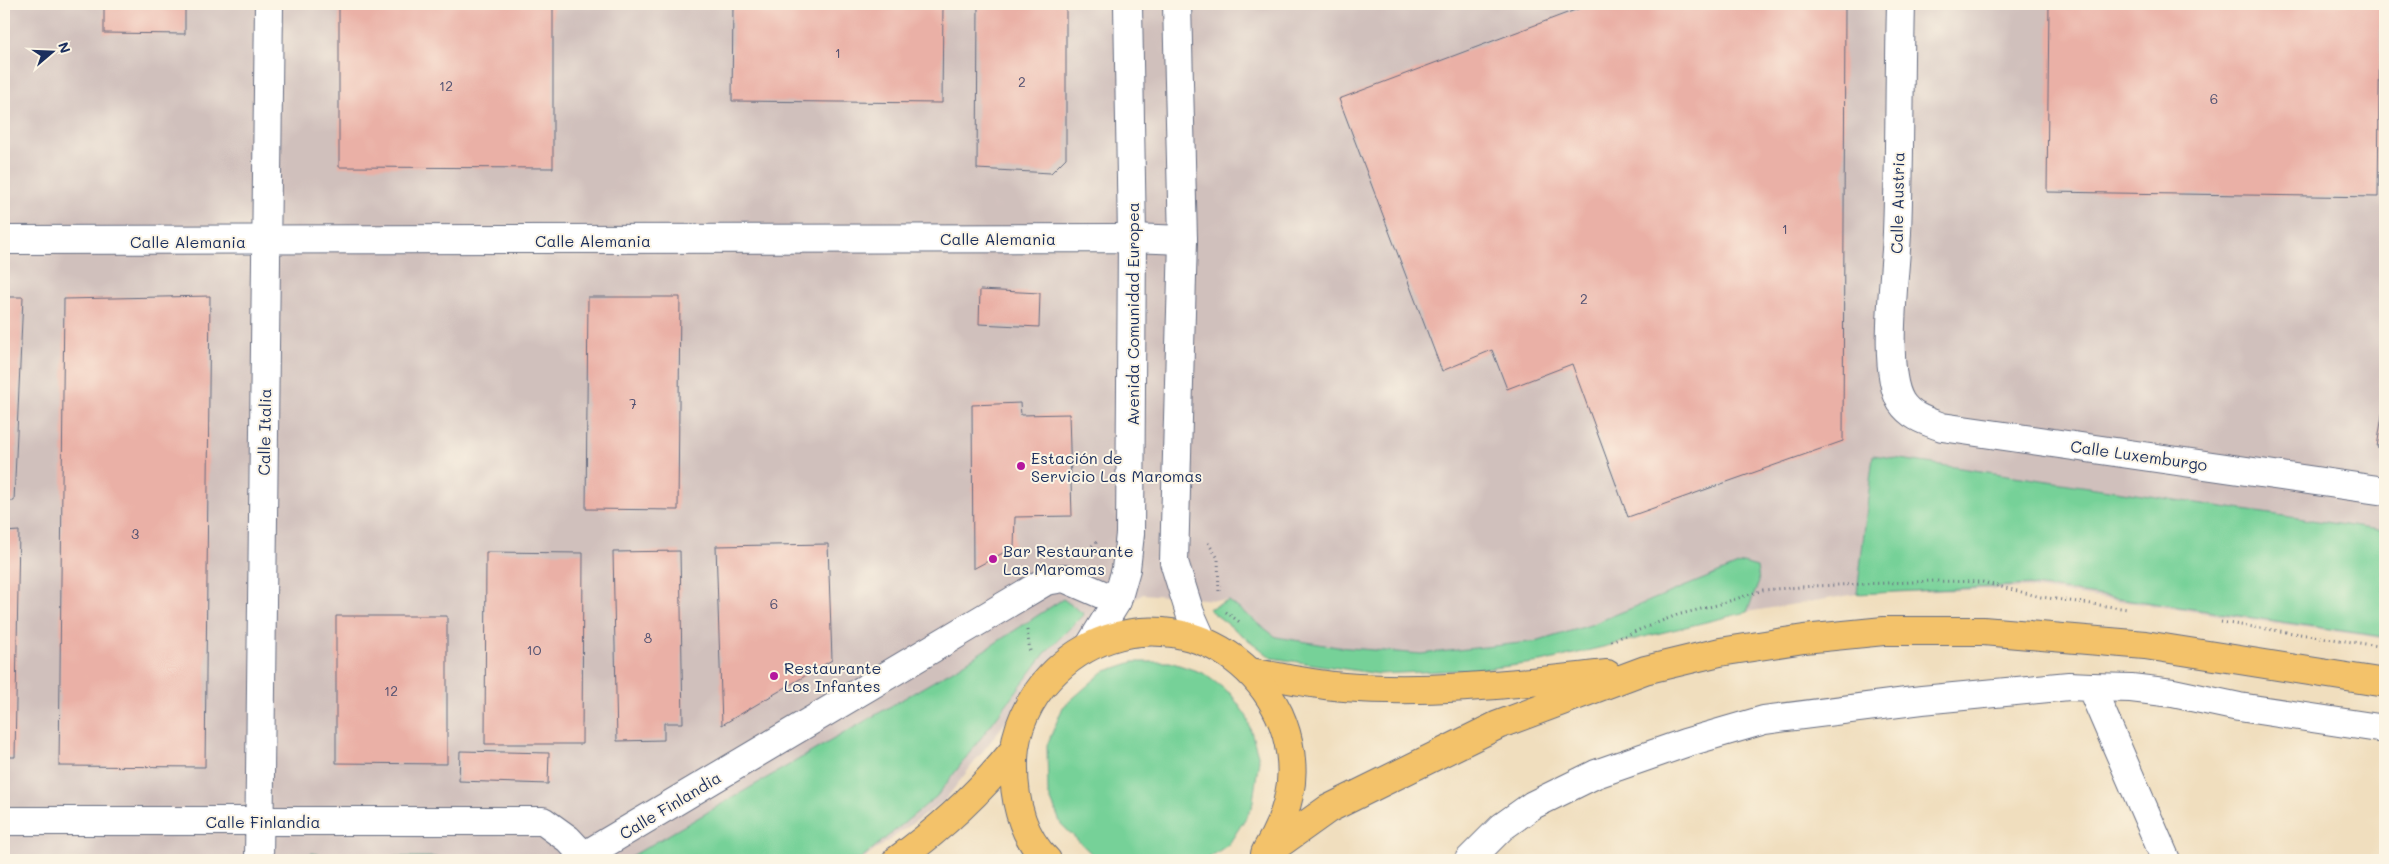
<svg xmlns="http://www.w3.org/2000/svg" width="2389" height="864" font-family="Mali,sans-serif">
<rect width="100%" height="100%" fill="#fcf5e5"/>
<filter id="ink" filterUnits="userSpaceOnUse"><feTurbulence type="fractalNoise" baseFrequency=".02" numOctaves="2"/><feDisplacementMap in="SourceGraphic" scale="10" xChannelSelector="R" yChannelSelector="G"/><feConvolveMatrix kernelMatrix="1 2 1 2 8 2 1 2 1" color-interpolation-filters="sRGB"/></filter>
<filter id="wash" filterUnits="userSpaceOnUse"><feTurbulence type="fractalNoise" baseFrequency=".0096" numOctaves="4" result="noise"/><feDisplacementMap in="SourceGraphic" scale="20" xChannelSelector="R" yChannelSelector="G"/><feGaussianBlur stdDeviation="1.12" result="paint"/><feColorMatrix in="noise" values="0 0 0 0 0 0 0 0 0 0 0 0 0 0 0 0 0 1.4 0 .05"/><feComposite in="paint" operator="in"/></filter>
<g filter="url(#wash)">
<rect width="100%" height="100%" fill="#f0debe"/>
<!-- industrial -->
<polygon fill="#d0c0bc" points="4,4 2385,4 2385,639 2028,588 1857,594 1747,612 1541,662 1485,669 1379,674 1272,658 1208,609 1227,601 1143,594 1065,646 945,800 862,860 4,860"/>
<!-- green -->
<g fill="#76d198" stroke="#48807b">
<polygon points="1873,455 2385,531 2385,637 2029,585 1857,594"/>
<polygon points="1743,563 1757,567 1759,582 1747,612 1541,662 1485,669 1379,674 1272,658 1208,609 1229,601 1276,637 1337,647 1421,654 1539,641 1590,625"/>
<polygon points="1063,599 1084,614 1046,652 937,796 859,860 625,860 960,666"/>
<polygon points="1133,662 1170,662 1203,673 1231,694 1247,717 1259,759 1252,808 1229,844 1206,860 1098,860 1061,824 1048,793 1047,745 1063,707 1103,672"/>
<polygon points="312,853 326,856 499,858 305,860"/>
</g>
<g id="blocks">
<!-- building -->
<g fill="#eab0a6">
<polygon points="104,4 185,4 185,34 104,33"/>
<polygon points="339,4 553,4 553,168 339,167"/>
<polygon points="733,4 943,4 942,103 732,101"/>
<polygon points="978,4 1066,4 1066,158 1051,173 977,169"/>
<polygon points="1591,4 1845,7 1843,441 1628,517 1572,364 1507,389 1492,350 1442,371 1339,99"/>
<polygon points="2049,4 2380,4 2378,197 2047,192"/>
<polygon points="980,290 1040,293 1039,327 979,324"/>
<polygon points="210,296 205,767 59,766 64,299"/>
<polygon points="4,297 23,297 14,501 4,501"/>
<polygon points="588,297 680,297 678,510 586,509"/>
<polygon points="1020,403 1021,415 1069,414 1072,516 1015,517 1014,547 973,569 972,405"/>
<polygon points="2384,403 2385,403 2385,448 2377,447"/>
<polygon points="19,531 15,757 4,757 4,532"/>
<polygon points="828,544 832,660 722,725 716,546"/>
<polygon points="680,551 683,723 664,723 664,740 617,741 613,552"/>
<polygon points="486,552 583,553 582,744 485,744"/>
<polygon points="336,616 447,616 447,764 336,763"/>
<polygon points="460,751 549,753 548,784 459,781"/>
</g>
</g>
</g>
<g filter="url(#ink)">
<use href="#blocks" fill-opacity="0" stroke="#666c80" stroke-width="1"/>
<g fill="none" stroke-linecap="round" stroke-linejoin="round">
<defs>
<g id="minor">
<polyline points="1177,4 1183,240 1174,562 1190,613 1202,640"/>
<path d="M1901,4C1899,80 1900,156 1897,232C1896,272 1881,369 1901,402C1911,417 1926,421 1942,427L2385,491"/>
<polyline points="4,240 1132,238 1183,240"/>
<polyline points="1090,645 1117,601 1126,569 1130,534 1132,238 1128,4"/>
<polyline points="2091,687 2131,688 2173,693 2239,707 2385,729"/>
<polyline points="4,821 543,821 568,839 584,856"/>
<polyline points="259,860 269,4"/>
<polyline points="577,860 1046,581 1064,578 1117,601"/>
<polyline points="1469,860 1502,827 1533,805 1596,774 1685,743 1764,720 1922,700 2069,686 2091,687 2166,860"/>
</g>
<g id="major">
<path d="M1250,672C1281,677 1313,685 1344,687C1432,694 1520,683 1607,674"/>
<polyline points="1265,854 1328,809 1498,725 1645,670 1720,652 1804,639 1884,631 1983,631 2145,645 2385,683"/>
<path d="M897,860C940,829 981,791 1014,750"/>
<path d="M1047,860C1020,834 1013,794 1014,759C1015,729 1029,699 1050,677C1119,603 1235,622 1279,714C1290,738 1295,769 1289,795C1285,816 1277,833 1266,851"/>
</g>
</defs>
<!-- minor casing -->
<use href="#minor" stroke="#666c80" stroke-width="30"/>
<!-- major casing -->
<use href="#major" stroke="#666c80" stroke-width="30"/>
<!-- path -->
<g stroke="#666c80" stroke-width="3" stroke-dasharray="1 4" stroke-linecap="butt">
<polyline points="1208,543 1218,558 1219,594"/>
<polyline points="1084,552 1097,542"/>
<polyline points="1226,612 1241,623"/>
<polyline points="2221,622 2385,647"/>
<polyline points="1027,630 1030,651"/>
<polyline points="1611,641 1677,615 1717,605 1763,590 1814,586 1936,581 1982,582 2041,597 2128,609"/>
</g>
<!-- minor -->
<use href="#minor" stroke="#fff" stroke-width="28"/>
<!-- major -->
<use href="#major" stroke="#f3c26a" stroke-width="28"/>
</g>
</g>
<!-- markers -->
<g fill="#b5179e" stroke="#fcf5e5" stroke-width="2">
<circle cx="1021" cy="466" r="5"/>
<circle cx="993" cy="559" r="5"/>
<circle cx="774" cy="676" r="5"/>
</g>
<g text-anchor="middle" dominant-baseline="central" stroke-width="4" stroke-linejoin="round" paint-order="stroke">
<!-- number labels -->
<g font-size="14" fill="#4f4f70">
<text x="838" y="52">1</text>
<text x="1022" y="81">2</text>
<text x="446" y="85">12</text>
<text x="2214" y="98">6</text>
<text x="1785" y="228">1</text>
<text x="1584" y="298">2</text>
<text x="633" y="403">7</text>
<text x="135" y="533">3</text>
<text x="774" y="603">6</text>
<text x="648" y="637">8</text>
<text x="534" y="649">10</text>
<text x="391" y="690">12</text>
</g>
<!-- street labels -->
<g font-size="16" fill="#1b2f5e" stroke="#fcf5e5">
<text transform="translate(1897 203) rotate(-89)">Calle Austria</text>
<text x="998" y="238">Calle Alemania</text>
<text x="593" y="240">Calle Alemania</text>
<text x="188" y="241">Calle Alemania</text>
<text transform="translate(1132 314) rotate(-90)">Avenida Comunidad Europea</text>
<text transform="translate(264 432) rotate(-89)">Calle Italia</text>
<text transform="translate(2139 455) rotate(8)">Calle Luxemburgo</text>
<text transform="translate(670 805) rotate(-31)">Calle Finlandia</text>
<text x="263" y="821">Calle Finlandia</text>
</g>
<!-- poi labels -->
<g font-size="16" fill="#1b2f5e" stroke="#fcf5e5" text-anchor="start">
<text x="1031" y="457">Estación de<tspan x="1031" dy="18">Servicio Las Maromas</tspan></text>
<text x="1003" y="550">Bar Restaurante<tspan x="1003" dy="18">Las Maromas</tspan></text>
<text x="784" y="667">Restaurante<tspan x="784" dy="18">Los Infantes</tspan></text>
</g>
</g>
<!-- margin -->
<rect width="2389" height="864" fill="none" stroke="#fcf5e5" stroke-width="20"/>
<!-- north arrow -->
<g transform="translate(52 52) rotate(71)" stroke="#fcf5e5" stroke-width="4" paint-order="stroke">
<path d="M0-4L9 19L0 12L-9 19Z" fill="#1b2f5e"/>
<text y="-8" font-size="14" font-weight="bold" text-anchor="middle" fill="#1b2f5e">N</text>
</g>
</svg>
